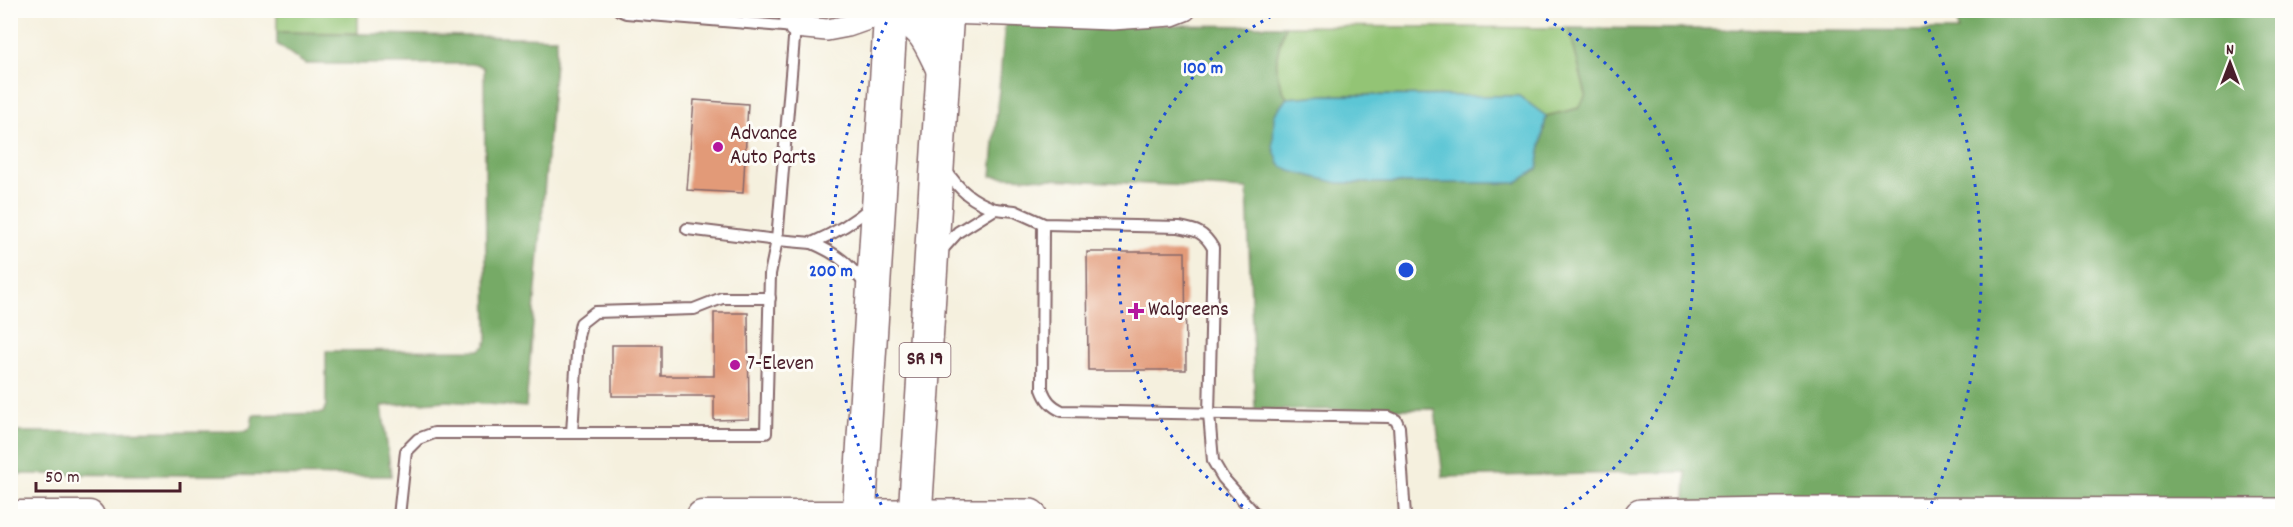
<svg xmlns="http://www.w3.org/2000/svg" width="2293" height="527" font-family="Dekko,sans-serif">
<rect width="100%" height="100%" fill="#fdfcf7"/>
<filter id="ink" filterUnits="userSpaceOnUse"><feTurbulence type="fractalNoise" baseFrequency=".0167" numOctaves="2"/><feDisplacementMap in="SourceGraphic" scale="12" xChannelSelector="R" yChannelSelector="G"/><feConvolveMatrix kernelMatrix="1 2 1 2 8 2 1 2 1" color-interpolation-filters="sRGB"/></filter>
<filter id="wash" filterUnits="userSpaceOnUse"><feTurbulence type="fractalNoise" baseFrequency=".008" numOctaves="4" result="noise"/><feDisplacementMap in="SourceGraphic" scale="24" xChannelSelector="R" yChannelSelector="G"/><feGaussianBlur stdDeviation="1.35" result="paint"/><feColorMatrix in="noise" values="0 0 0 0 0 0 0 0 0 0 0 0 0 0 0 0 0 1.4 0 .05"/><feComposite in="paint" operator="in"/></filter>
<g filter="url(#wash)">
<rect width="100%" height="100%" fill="#f5f0de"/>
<!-- green -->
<g fill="#93c474" stroke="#6e7250" stroke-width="1.5">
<polygon points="277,11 358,11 358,33 277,32"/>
<path d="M1285,26L1569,28L1586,95L1579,108L1546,116L1519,96L1326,95L1287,98C1271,71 1276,54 1285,26Z"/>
</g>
<!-- forest -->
<g fill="#76aa66" stroke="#606448" stroke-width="1.5">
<path d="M1955,11H2282V504H1685L1686,472L1443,477L1435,409L1255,410L1247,189L991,176L1005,24L1285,26C1276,54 1271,71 1287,98L1274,115L1338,183H1516L1537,169L1546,116L1579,108L1586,95L1569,28L1958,31Z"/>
<polygon points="277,32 557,38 526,407 446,401 382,406 391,476 11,474 11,432 247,431 251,427 253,415 323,413 326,405 326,351 479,350 485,346 487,340 484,68 477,64 305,64 277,44"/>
</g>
<!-- water -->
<polygon fill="#5bc6d5" stroke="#527280" stroke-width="1.5" points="1326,95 1519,96 1546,116 1537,169 1516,183 1338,183 1290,171 1279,164 1273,147 1274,115 1287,98"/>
<g id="blocks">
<!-- building -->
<g fill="#e29a78">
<polygon points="694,100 748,104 743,193 687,190"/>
<polygon points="1087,252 1185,252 1186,370 1088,370"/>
<polygon points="714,313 748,313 749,419 714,420 714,396 612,396 612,345 661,345 661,376 714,376"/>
</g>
</g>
</g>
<g filter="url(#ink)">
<use href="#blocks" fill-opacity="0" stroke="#86686a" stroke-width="1.5"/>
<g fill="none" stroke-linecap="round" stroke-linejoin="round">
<defs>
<g id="service">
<polyline points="619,10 626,13 795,27 777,240 812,243"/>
<polyline points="785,26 786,10"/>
<path d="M995,209L1015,211L1044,224L1179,227C1196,230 1204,232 1213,248L1209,414L1213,461L1223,478L1257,516"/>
<path d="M1043,224L1042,389C1046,400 1051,406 1062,411L1389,417L1396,420L1399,427L1405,516"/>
<path d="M941,251L958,232L995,209C972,201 959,190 946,170"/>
<path d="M867,286C847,263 840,255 812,243C835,233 853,223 872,206"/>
<polyline points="572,433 578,337 581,323 595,312 694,309 722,298 770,298"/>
<polyline points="399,516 406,451 418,439 434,433 766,433 770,274 777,240 687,229"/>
</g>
<g id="minor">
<polyline points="947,13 1112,19 1172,15 1185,10"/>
<polyline points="795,27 827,30 848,26 891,11"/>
</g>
<g id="secondary">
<polyline points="10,516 89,516"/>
<polyline points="702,516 859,516"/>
</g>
<g id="primary">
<path d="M891,11C926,26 927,36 943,69"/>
<polyline points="859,516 891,10"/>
<polyline points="859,516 1030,516"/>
<polyline points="915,516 947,10"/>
<polyline points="1641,516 1779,514 2282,515"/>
</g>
</defs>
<!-- service casing -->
<use href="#service" stroke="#86686a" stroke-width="14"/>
<!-- minor casing -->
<use href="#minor" stroke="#86686a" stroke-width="24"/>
<!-- secondary casing -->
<use href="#secondary" stroke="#86686a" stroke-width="33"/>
<!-- primary casing -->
<use href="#primary" stroke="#86686a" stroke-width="36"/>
<!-- service -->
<use href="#service" stroke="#fff" stroke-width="10"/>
<!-- minor -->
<use href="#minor" stroke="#fff" stroke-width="21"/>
<!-- secondary -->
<use href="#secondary" stroke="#fff" stroke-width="30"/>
<!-- primary -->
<use href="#primary" stroke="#fff" stroke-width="33"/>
</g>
</g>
<!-- distance rings -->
<g fill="none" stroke="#1d4ed8" stroke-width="3" stroke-dasharray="3 6">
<path d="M1258 516A287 287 0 0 1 1282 11M1530 11A287 287 0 0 1 1554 516"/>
<path d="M885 513A575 575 0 0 1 891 13M1921 13A575 575 0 0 1 1927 513"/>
</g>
<!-- markers -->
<g fill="#b5179e" stroke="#fdfcf7" stroke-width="2">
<circle cx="718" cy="147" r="6"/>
<path d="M1133 302h6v6h6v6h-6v6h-6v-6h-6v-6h6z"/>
<circle cx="735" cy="365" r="6"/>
</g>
<g text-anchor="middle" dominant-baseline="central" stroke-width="6" stroke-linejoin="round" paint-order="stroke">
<!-- shield labels -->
<rect fill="#fdfcf7" stroke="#806168" stroke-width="1.5" x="899.5" y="343" width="51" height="34" rx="4.5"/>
<g font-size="20" font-weight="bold" fill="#4a1f2b">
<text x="925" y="360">SR 19</text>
</g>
<!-- poi labels -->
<g font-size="21" fill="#4a1f2b" stroke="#fdfcf7" text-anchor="start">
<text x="730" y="135">Advance<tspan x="730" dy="24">Auto Parts</tspan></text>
<text x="1148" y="311">Walgreens</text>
<text x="747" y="365">7-Eleven</text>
</g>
</g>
<circle cx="1406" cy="270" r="9" fill="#1d4ed8" stroke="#fdfcf7" stroke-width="3"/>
<g font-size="18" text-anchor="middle" font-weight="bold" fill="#1d4ed8" stroke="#fdfcf7" stroke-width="6" stroke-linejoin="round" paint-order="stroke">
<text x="1203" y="73">100 m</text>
<text x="831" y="276">200 m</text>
</g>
<!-- margin -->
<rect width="2293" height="527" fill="none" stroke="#fdfcf7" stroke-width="36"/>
<!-- north arrow -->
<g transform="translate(2230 63)" stroke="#fdfcf7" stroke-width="4.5" paint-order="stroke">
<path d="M0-4.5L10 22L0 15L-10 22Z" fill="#4a1f2b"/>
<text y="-9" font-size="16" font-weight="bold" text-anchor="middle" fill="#4a1f2b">N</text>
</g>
<!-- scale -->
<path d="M36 482v9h144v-9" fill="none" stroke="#4a1f2b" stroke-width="3"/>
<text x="45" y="482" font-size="18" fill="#4a1f2b" stroke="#fdfcf7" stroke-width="4.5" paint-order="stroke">50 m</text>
</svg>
